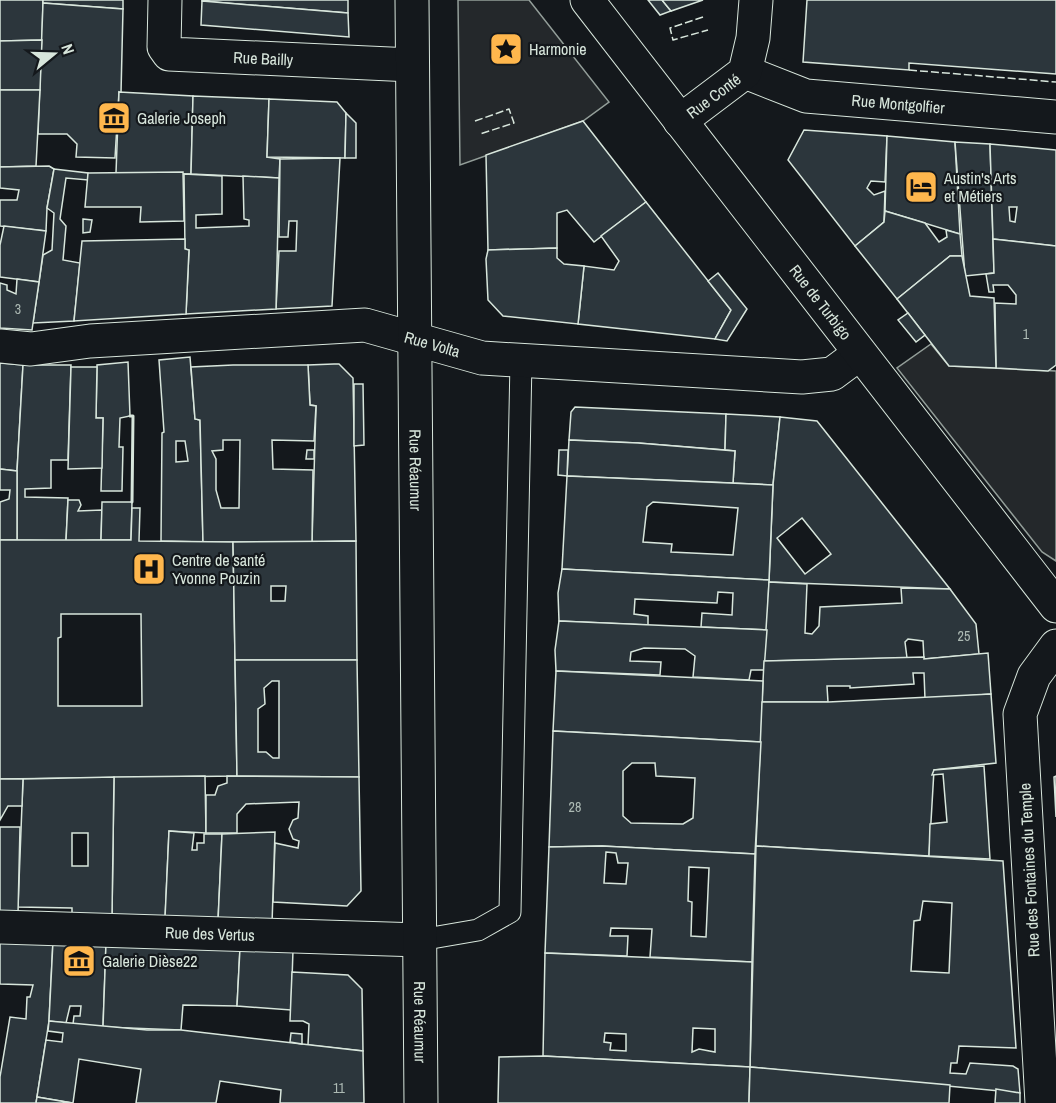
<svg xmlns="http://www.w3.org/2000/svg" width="1056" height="1103" font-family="'Archivo Narrow',sans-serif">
<rect width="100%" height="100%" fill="#14181c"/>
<!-- parking -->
<g fill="#24282b" stroke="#939e99" stroke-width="1.5">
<polygon points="458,0 529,0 609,102 583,121 460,165"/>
<polygon points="931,344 949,366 1056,371 1056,561 1042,552 897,368"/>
</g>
<!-- building -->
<g fill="#2c363c" stroke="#d8e6dc" stroke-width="1.5" fill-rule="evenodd">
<polygon points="0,0 43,0 42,40 0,41"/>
<polygon points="43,0 123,0 123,9 43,3"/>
<polygon points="348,0 348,13 202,1 202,0"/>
<polygon points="648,0 662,0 671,11 660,15"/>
<polygon points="662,0 703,0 671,11"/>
<polygon points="807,0 1056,0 1056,74 909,63 909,70 803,62"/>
<polygon points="202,1 348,13 349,37 201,25"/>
<polygon points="43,3 123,9 121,93 119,92 115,158 76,157 77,144 67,134 38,134"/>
<polygon points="42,40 40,90 0,90 0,41"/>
<polygon points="0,90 40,90 36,166 0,167"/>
<polygon points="119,92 193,96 191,174 116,173"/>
<polygon points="193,96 269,99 267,157 280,159 279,178 191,174"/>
<polygon points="269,99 337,102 346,113 345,158 267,157"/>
<polygon points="346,113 356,123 356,158 345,158"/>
<polygon points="583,121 646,202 594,242 567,210 557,213 557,248 488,250 486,155"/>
<polygon points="804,130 887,136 885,182 871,181 867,188 874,195 885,191 884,222 855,246 788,160"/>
<polygon points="887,136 955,142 960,234 885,211"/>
<polygon points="955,142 990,144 994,273 965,276"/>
<path d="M990,144L1056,150V246L993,239ZM1009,207H1017L1015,222L1010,221Z"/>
<polygon points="340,158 332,306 276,309 279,251 296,251 297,221 289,221 288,237 279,237 280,159"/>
<polygon points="49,166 54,169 47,208 46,231 0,226 0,200 17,200 19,190 0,188 0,167"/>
<polygon points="54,169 88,173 88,180 66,178 60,219 66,226 63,260 80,263 74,321 33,323 43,255 52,250 54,213 47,208"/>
<polygon points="183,172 184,221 140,222 141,207 85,207 88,173"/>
<polygon points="184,174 222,176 222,214 196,215 196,228 249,226 249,220 244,219 243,176 279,178 276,309 186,314 189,250 185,249"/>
<polygon points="646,202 731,310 715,339 578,324 584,266 614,270 619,261 601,236"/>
<polygon points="885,211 925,223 939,242 947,237 946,230 960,234 962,256 950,256 897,299 855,246 884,222"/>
<polygon points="83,219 92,220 90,232 83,233"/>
<polygon points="4,226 46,231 39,282 0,277 0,245"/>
<polygon points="185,239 185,249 189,250 186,314 74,321 82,241"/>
<polygon points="993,239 1056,246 1056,365 1048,371 996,368 995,303 1016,304 1016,295 1008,285 993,285 994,292 989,292 986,274 994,273"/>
<polygon points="557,248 557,258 564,264 584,266 578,324 503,316 488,300 486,259 488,250"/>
<polygon points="950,256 962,256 970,296 994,298 996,368 949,366 897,299"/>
<polygon points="718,273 747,309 727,341 715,339 731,310 708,281"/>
<polygon points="17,279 39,282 32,330 0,328 0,283 7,285 7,290 16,294"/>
<polygon points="908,313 925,335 916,342 898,320"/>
<path d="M190,357L195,419L200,420L203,542L161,541L162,433L164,432L159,360ZM176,441H185L188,461L176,462Z"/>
<polygon points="128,362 130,416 120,418 119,447 123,447 122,491 101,491 103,418 96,418 97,365"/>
<polygon points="0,363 23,365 17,471 0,469"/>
<polygon points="334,364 339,364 353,378 356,541 312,542 316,406 310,405 308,365"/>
<polygon points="23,365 71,365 68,460 51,460 51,488 25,489 25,497 68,498 66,541 17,540 17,471"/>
<path d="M233,365H308L310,405L316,406L314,441L272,440L273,469L313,470L312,542H203L200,420L195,419L191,367ZM223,440H240L239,508H221L216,490V459L212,451L223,450Z"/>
<polygon points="71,367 97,367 96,418 103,418 102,468 68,469"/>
<polygon points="354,384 363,384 364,445 354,446"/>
<polygon points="575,407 726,414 725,450 638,443 569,440 571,412"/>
<polygon points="726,414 780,417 773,485 733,483 735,451 725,450"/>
<path d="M780,417L817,421L950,589L769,582L773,485ZM802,518L831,554L805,574L777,538Z"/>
<polygon points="569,440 638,443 735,451 733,483 567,476"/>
<polygon points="307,450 314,450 314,459 306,459"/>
<polygon points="559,450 568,450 567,476 558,475"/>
<polygon points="0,469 17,471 17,540 0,540 0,502 9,499 10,490 0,490"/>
<path d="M567,476L773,485L769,580L562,569ZM653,502L738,508L733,555L671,552L672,544L643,542L647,507Z"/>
<polygon points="68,500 79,500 81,505 78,511 102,510 101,540 66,541"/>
<polygon points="102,502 132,502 131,540 101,540"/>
<path d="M132,508H140L139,541L233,542L237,776L0,779V540H131ZM61,614H141L142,706H58V638L61,637Z"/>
<path d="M356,541L357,660H235L233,542ZM271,586H286L285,601H271Z"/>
<polygon points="562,569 769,580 767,630 701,627 702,613 732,615 733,593 718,592 717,603 635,599 634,614 648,616 648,625 559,621 558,593"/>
<polygon points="769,582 807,584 805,633 812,634 819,626 820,607 902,603 901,588 950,589 976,624 979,654 924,659 923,641 908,639 905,642 907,658 764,661"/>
<polygon points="559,621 767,630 764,670 751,670 749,680 693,677 695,656 685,649 644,648 631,652 630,661 661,662 660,675 556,671 555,650"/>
<polygon points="988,653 991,694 925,699 924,673 913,673 914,684 850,688 850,686 827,686 828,702 762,702 764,661 924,657 924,659"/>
<path d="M235,660H357L359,777L237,776ZM272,681H279V758H273L266,752H258V709L265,704L264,688Z"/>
<polygon points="556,671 763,681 761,742 553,731"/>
<polygon points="991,694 996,763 934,770 929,856 756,846 762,702 828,702"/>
<path d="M553,731L761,742L755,854L602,846L549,847ZM632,763H655L656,776L695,778L693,818L683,824L631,823L623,816V771Z"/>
<polygon points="984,766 990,859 929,856 930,824 947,822 943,774 932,775 934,770"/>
<polygon points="205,776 206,833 169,831 165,920 112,915 114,777"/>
<polygon points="227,776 359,777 361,891 347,906 273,902 275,843 298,848 299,841 293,839 289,829 293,820 298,818 299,802 246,804 237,814 237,833 206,833 206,795 215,795 218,786 227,783"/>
<polygon points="1056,776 1056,817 1054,777"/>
<path d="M114,777L112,915H72V908L18,907L23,779ZM72,833H88V866H72Z"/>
<polygon points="0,779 23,779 22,806 8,806 0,820"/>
<polygon points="0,827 20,827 18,914 0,913"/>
<polygon points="169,831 194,833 192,850 197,850 197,843 204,843 204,834 222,834 218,921 165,918"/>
<polygon points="275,832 272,924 218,921 222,834"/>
<path d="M602,846L755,854L752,962L650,957L652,929L611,928L610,936H628L627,956L545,953L549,847ZM606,852L616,853L618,863H628L626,884L604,883ZM689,867L709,868L706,937L691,936L692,902L688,901Z"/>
<path d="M756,846L1003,861L1016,1048L959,1046L957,1063H951L950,1073L966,1074L970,1063L1013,1066L1018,1069L1020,1093L750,1067ZM923,901L952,903L949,973L911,971L914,921L920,920Z"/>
<polygon points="0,939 53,941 49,1021 36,1103 0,1103 0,1077 10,1017 26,1019 27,997 30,997 33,985 0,984"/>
<polygon points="53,941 106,943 103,1027 73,1024 74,1016 80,1016 81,1006 70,1006 66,1023 49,1021"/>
<polygon points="106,943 240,948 237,1006 183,1005 181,1030 103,1027"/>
<polygon points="240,948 293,950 291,1010 237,1006"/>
<path d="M545,953L752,962L750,1067L543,1056ZM693,1028L715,1029V1052L699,1049L692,1052ZM605,1033L626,1034V1051L610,1050L611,1043L604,1042Z"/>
<polygon points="292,972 348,975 362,989 363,1051 308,1045 309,1024 303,1021 290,1021"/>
<polygon points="49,1021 147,1030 181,1030 363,1051 364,1103 280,1103 281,1090 220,1081 216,1103 136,1103 141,1069 79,1059 73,1103 37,1097 46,1040 62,1042 63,1033 48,1031"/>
<polygon points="291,1033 302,1034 302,1044 290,1042"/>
<polygon points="543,1056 750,1067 749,1103 498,1103 499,1057"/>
<polygon points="750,1067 950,1085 949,1103 749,1103"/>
<polygon points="996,1089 1020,1093 1020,1103 995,1103"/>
<polygon points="37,1097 72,1103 36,1103"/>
</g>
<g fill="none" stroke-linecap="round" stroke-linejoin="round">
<defs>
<polyline id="service" points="420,940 478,930 510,912 521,361"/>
<g id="minor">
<path id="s1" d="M165,0L164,47L169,54L412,65"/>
<path id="s2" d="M745,72L806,96L1056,117"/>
<path id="s3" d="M680,121L745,72L753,38L756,0"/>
<path id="s4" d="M0,346L31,349L90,341L365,325L482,358L802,377L832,374L859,354"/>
<path id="s5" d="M0,927L420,940"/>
<polyline points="1042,1103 1020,714 1034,676 1056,646"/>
</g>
<g id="secondary">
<path id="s6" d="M412,0L421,1103"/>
<path id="s7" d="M587,0L1056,606"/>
</g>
</defs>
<!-- service casing -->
<use href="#service" stroke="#d8e6dc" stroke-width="23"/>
<!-- minor casing -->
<use href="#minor" stroke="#d8e6dc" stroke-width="35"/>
<!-- secondary casing -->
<use href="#secondary" stroke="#d8e6dc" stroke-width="35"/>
<!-- service -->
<use href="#service" stroke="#14181c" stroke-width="21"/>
<!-- minor -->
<use href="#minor" stroke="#14181c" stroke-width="33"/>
<!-- secondary -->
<use href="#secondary" stroke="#14181c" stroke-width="33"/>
<!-- fence -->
<g stroke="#d8e6dc" stroke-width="1.5" stroke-dasharray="8 3" stroke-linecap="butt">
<polyline points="703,17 670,28 673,40 708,30"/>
<polyline points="909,70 1056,82"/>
<polyline points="475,121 509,109 514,123 480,134"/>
</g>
<!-- wall -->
<polyline stroke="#d8e6dc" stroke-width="3" points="130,416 133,416 132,502"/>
</g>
<!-- icons -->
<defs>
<symbol id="sight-square" viewBox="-11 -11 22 22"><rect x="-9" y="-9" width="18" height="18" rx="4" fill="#ffb74d" stroke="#14181c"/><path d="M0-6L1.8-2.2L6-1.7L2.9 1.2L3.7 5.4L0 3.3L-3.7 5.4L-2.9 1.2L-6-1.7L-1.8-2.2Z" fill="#111"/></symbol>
<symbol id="museum-square" viewBox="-11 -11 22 22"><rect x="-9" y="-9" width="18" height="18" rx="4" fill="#ffb74d" stroke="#14181c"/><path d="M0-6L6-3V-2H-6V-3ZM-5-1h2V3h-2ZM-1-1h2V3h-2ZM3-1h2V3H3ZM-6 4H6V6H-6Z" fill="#111"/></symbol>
<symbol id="hotel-square" viewBox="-11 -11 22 22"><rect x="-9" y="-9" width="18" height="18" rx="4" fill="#ffb74d" stroke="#14181c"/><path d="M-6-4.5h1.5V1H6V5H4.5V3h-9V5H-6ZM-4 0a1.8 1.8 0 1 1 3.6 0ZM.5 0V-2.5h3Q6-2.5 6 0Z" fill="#111"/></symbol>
<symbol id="hospital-square" viewBox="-11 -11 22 22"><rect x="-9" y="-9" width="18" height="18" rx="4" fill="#ffb74d" stroke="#14181c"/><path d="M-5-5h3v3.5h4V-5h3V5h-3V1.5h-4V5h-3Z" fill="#111"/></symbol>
</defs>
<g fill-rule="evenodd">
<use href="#sight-square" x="487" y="30" width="38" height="38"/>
<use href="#museum-square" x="95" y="99" width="38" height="38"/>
<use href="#hotel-square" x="902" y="168" width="38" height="38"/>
<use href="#hospital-square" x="130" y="550" width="38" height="38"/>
<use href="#museum-square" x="60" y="942" width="38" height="38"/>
</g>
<g text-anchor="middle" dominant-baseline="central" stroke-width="4.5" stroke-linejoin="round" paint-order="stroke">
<!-- number labels -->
<g font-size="14" fill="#adbab4">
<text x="18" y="309">3</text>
<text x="1026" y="334">1</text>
<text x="964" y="636">25</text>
<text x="575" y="807">28</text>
<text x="339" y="1088">11</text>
</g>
<!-- poi labels -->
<g font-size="16" fill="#d8e6dc" stroke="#14181c" text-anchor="start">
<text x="529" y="49">Harmonie</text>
<text x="137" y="118">Galerie Joseph</text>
<text x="944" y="178">Austin's Arts<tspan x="944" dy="18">et Métiers</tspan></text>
<text x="172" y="560">Centre de santé<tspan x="172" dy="18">Yvonne Pouzin</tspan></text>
<text x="102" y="961">Galerie Dièse22</text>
</g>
<!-- street labels -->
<g font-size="16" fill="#d8e6dc" stroke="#14181c">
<text stroke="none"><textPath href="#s1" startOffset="150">Rue Bailly</textPath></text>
<text stroke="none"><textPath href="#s3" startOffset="42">Rue Conté</textPath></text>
<text stroke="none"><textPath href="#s2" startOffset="158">Rue Montgolfier</textPath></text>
<text stroke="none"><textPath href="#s7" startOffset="382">Rue de Turbigo</textPath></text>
<text stroke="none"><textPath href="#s4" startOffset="436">Rue Volta</textPath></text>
<text stroke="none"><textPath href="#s6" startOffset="470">Rue Réaumur</textPath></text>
<text transform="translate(1029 870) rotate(-93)">Rue des Fontaines du Temple</text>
<text stroke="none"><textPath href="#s5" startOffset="210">Rue des Vertus</textPath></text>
<text stroke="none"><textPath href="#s6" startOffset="1022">Rue Réaumur</textPath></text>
</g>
</g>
<!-- north arrow -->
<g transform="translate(54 54) rotate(71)" stroke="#14181c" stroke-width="4.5" paint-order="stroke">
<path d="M0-4.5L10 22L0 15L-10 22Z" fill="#d8e6dc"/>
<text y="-9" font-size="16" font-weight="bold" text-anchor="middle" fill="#d8e6dc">N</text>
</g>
</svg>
